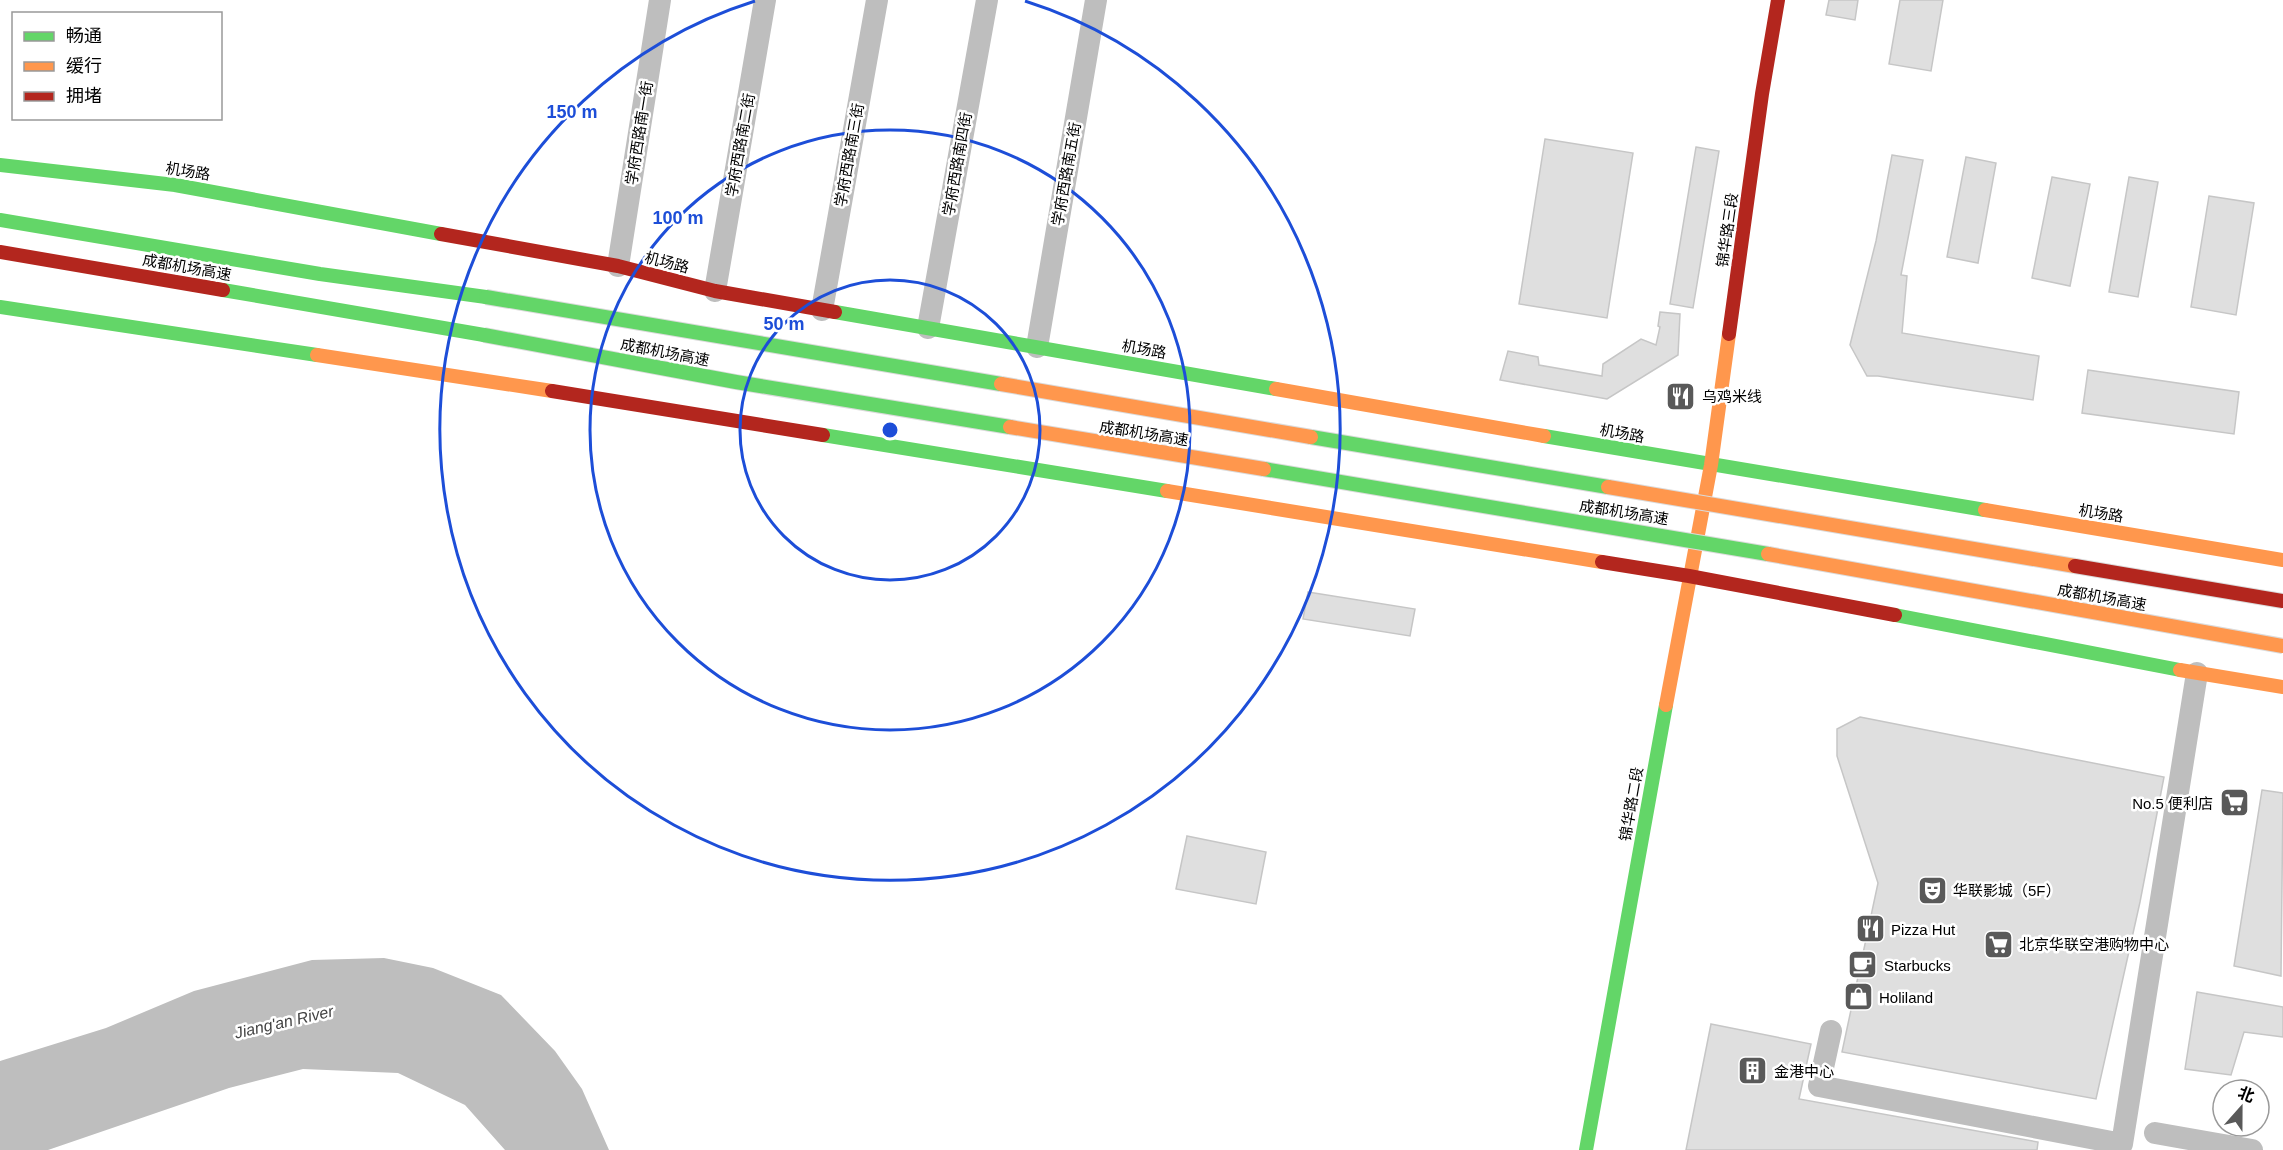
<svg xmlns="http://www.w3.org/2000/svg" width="2283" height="1150" font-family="Helvetica,'Noto Sans SC',sans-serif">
<rect width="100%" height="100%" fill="#fff"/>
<!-- water -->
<polygon fill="#bebebe" points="384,958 433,968 501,995 555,1051 582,1089 609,1150 505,1150 465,1105 398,1073 303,1069 229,1088 48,1150 0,1150 0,1061 106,1028 194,991 312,960"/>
<!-- building -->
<g fill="#dfdfdf" stroke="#c6c6c6" stroke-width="1.5">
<polygon points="1829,0 1858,0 1855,20 1826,15"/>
<polygon points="1900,0 1943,0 1931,71 1889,64"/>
<polygon points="1545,139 1633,153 1607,318 1519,304"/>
<polygon points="1696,147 1719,151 1693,308 1670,304"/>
<polygon points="1892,155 1923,160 1901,275 1907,276 1902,333 2039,356 2033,400 1878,376 1867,376 1850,345 1876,241"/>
<polygon points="1966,157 1996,163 1978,263 1947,257"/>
<polygon points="2052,177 2090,184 2070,286 2032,278"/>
<polygon points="2129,177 2158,182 2138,297 2109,292"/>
<polygon points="2209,196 2254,203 2236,315 2191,307"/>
<polygon points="1660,312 1680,314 1678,355 1607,399 1500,380 1508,351 1538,357 1539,365 1602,376 1603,364 1641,339 1656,345 1660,327 1658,326"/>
<polygon points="2088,370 2239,392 2234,434 2082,413"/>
<polygon points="1308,592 1415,609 1410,636 1303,619"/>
<polygon points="1860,717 2164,777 2140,902 2096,1099 1842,1052 1878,883 1837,756 1837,729"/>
<polygon points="2262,790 2283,793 2281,976 2234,966"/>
<polygon points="1187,836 1266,852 1256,904 1176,889"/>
<polygon points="2197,992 2283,1007 2283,1037 2244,1032 2231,1075 2185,1069"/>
<polygon points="1711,1024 1811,1044 1799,1099 2038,1142 2037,1150 1686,1150"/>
</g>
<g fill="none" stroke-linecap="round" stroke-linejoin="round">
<!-- street -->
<g stroke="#bebebe" stroke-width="22">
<polyline points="618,266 660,0"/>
<polyline points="715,291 765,0"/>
<polyline points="822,310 877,0"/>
<polyline points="928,328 987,0"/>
<polyline points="1037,347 1096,0"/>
<polyline points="1831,1031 1819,1086 2122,1144 2197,673"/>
<polyline points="2155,1133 2252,1150"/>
</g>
<!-- fast -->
<g stroke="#63d668" stroke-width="14">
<polyline points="0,165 175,185 441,234"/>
<polyline points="0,220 320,274 486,297"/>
<polyline points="223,290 484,335"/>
<polyline points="0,307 317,355"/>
<polyline points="835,312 1276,389"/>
<polyline points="823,435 1167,491"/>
<polyline points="1544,436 1985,510"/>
<polyline points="1895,615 2180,670"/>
<polyline points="1586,1150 1666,705"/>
</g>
<!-- slow -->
<g stroke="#ff974d" stroke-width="14">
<polyline points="317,355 552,391"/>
<polyline points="1276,389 1544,436"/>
<polyline points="1167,491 1602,562"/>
<polyline points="1985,510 2283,560"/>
<polyline points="2180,670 2283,687"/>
<polyline points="1666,705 1711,465 1729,334"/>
</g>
<!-- jam -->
<g stroke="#b3261e" stroke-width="14">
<polyline points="441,234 618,266 715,291 835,312"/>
<polyline points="0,252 223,290"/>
<polyline points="1729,334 1762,94 1778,0"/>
<polyline points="552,391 823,435"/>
<polyline points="1602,562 1689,576 1895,615"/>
</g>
<defs>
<g id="fast-bridge">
<polyline points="486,297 1001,384"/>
<polyline points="484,335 736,382 1010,427"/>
<polyline points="1311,437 1608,487"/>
<polyline points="1264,469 1768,554"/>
</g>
<g id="slow-bridge">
<polyline points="1001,384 1311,437"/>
<polyline points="1010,427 1264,469"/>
<polyline points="1608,487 2075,566"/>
<polyline points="1768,554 2283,646"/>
</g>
<polyline id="jam-bridge" points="2075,566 2283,601"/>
</defs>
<!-- fast-bridge casing -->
<use href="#fast-bridge" stroke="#dbdbdb" stroke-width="16" stroke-linecap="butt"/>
<!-- slow-bridge casing -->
<use href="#slow-bridge" stroke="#dbdbdb" stroke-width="16" stroke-linecap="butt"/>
<!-- jam-bridge casing -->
<use href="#jam-bridge" stroke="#dbdbdb" stroke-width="16" stroke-linecap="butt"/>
<!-- fast-bridge -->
<use href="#fast-bridge" stroke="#63d668" stroke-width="14"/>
<!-- slow-bridge -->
<use href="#slow-bridge" stroke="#ff974d" stroke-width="14"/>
<!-- jam-bridge -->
<use href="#jam-bridge" stroke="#b3261e" stroke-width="14"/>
</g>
<!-- distance rings -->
<g fill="none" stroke="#1d4ed8" stroke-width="3">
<circle cx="890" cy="430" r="150"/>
<circle cx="890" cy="430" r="300"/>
<path d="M1025 1A450 450 0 1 1 755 1"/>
</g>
<!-- icons -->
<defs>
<symbol id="restaurant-square" viewBox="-11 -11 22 22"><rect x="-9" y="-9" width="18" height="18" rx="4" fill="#595959" stroke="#fff"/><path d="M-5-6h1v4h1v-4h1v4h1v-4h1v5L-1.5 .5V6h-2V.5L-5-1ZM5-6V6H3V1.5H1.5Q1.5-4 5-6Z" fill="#fff"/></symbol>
<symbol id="supermarket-square" viewBox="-11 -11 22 22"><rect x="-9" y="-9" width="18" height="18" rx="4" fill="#595959" stroke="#fff"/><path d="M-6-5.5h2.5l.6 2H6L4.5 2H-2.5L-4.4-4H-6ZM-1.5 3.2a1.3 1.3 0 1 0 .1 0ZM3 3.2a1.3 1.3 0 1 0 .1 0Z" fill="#fff"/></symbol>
<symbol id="theatre-square" viewBox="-11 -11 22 22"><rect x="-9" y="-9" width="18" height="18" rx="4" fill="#595959" stroke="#fff"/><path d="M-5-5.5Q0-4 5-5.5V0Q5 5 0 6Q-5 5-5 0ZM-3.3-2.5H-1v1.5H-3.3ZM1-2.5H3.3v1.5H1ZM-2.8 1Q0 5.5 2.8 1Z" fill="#fff"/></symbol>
<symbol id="cafe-square" viewBox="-11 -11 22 22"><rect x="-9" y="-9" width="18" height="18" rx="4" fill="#595959" stroke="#fff"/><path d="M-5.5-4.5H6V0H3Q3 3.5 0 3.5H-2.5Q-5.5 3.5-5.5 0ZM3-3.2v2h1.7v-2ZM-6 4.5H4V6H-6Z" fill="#fff"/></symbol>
<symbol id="shop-square" viewBox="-11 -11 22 22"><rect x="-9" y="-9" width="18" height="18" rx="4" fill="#595959" stroke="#fff"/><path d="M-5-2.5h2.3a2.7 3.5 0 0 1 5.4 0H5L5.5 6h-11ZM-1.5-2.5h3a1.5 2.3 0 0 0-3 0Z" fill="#fff"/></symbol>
<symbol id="building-square" viewBox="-11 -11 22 22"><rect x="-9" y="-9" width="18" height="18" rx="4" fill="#595959" stroke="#fff"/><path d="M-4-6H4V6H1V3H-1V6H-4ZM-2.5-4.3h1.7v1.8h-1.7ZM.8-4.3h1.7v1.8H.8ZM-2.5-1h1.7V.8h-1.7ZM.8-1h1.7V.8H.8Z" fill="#fff"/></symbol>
</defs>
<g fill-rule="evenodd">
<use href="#restaurant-square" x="1664" y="380" width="33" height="33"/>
<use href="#supermarket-square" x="2218" y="786" width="33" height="33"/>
<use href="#theatre-square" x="1916" y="874" width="33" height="33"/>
<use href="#restaurant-square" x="1854" y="912" width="33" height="33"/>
<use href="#supermarket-square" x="1982" y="928" width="33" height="33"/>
<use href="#cafe-square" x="1846" y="948" width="33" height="33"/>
<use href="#shop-square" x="1842" y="980" width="33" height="33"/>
<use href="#building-square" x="1736" y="1054" width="33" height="33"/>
</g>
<g text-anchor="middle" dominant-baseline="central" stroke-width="5" stroke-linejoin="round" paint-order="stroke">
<!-- street labels -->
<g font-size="15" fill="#000" stroke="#fff">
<text transform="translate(639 133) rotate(-81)">学府西路南一街</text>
<text transform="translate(740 145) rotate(-80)">学府西路南二街</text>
<text transform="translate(849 155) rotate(-80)">学府西路南三街</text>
<text transform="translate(957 164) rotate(-80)">学府西路南四街</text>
<text transform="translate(188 171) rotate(9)">机场路</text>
<text transform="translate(1066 174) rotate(-80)">学府西路南五街</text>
<text transform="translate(1727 230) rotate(-82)">锦华路三段</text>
<text transform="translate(667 262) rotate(14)">机场路</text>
<text transform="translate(187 267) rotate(10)">成都机场高速</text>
<text transform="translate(1144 349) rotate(10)">机场路</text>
<text transform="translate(665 352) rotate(11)">成都机场高速</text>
<text transform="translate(1144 433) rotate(9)">成都机场高速</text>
<text transform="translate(1622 433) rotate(10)">机场路</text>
<text transform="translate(1624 512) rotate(9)">成都机场高速</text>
<text transform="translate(2101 513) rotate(9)">机场路</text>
<text transform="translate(2102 597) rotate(10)">成都机场高速</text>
<text transform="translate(1631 804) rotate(-80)">锦华路二段</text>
</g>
<!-- poi labels -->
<g font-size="15" fill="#000" stroke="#fff" text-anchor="start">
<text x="1702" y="396">乌鸡米线</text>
<text x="2213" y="803" text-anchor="end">No.5 便利店</text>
<text x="1953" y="890">华联影城（5F）</text>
<text x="1891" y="929">Pizza Hut</text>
<text x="2019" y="944">北京华联空港购物中心</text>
<text x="1884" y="965">Starbucks</text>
<text x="1879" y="997">Holiland</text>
<text x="1774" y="1071">金港中心</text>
</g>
<!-- water labels -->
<g font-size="16" font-style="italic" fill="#434343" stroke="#fff">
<text transform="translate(284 1022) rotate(-13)">Jiang'an River</text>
</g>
</g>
<circle cx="890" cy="430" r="9" fill="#1d4ed8" stroke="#fff" stroke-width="3"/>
<g font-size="18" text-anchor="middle" font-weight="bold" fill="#1d4ed8" stroke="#fff" stroke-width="5" stroke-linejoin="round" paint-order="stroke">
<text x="572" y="118">150 m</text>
<text x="678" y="224">100 m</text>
<text x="784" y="330">50 m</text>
</g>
<!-- legend -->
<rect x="12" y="12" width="210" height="108" fill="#ffffff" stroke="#999999" stroke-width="1.5"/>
<rect x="24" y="32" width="30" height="9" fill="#63d668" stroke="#999999" stroke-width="1.5"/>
<text x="66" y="42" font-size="18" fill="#000000">畅通</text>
<rect x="24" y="62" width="30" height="9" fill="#ff974d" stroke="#999999" stroke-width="1.5"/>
<text x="66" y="72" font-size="18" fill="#000000">缓行</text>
<rect x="24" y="92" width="30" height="9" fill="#b3261e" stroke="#999999" stroke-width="1.5"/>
<text x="66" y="102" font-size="18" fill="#000000">拥堵</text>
<!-- north arrow -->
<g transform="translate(2241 1108) rotate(21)"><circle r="28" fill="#ffffff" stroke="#999999" stroke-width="1.5"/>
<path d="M0-4.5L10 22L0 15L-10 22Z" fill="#595959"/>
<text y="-9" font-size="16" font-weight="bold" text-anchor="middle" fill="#000000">北</text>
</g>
</svg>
